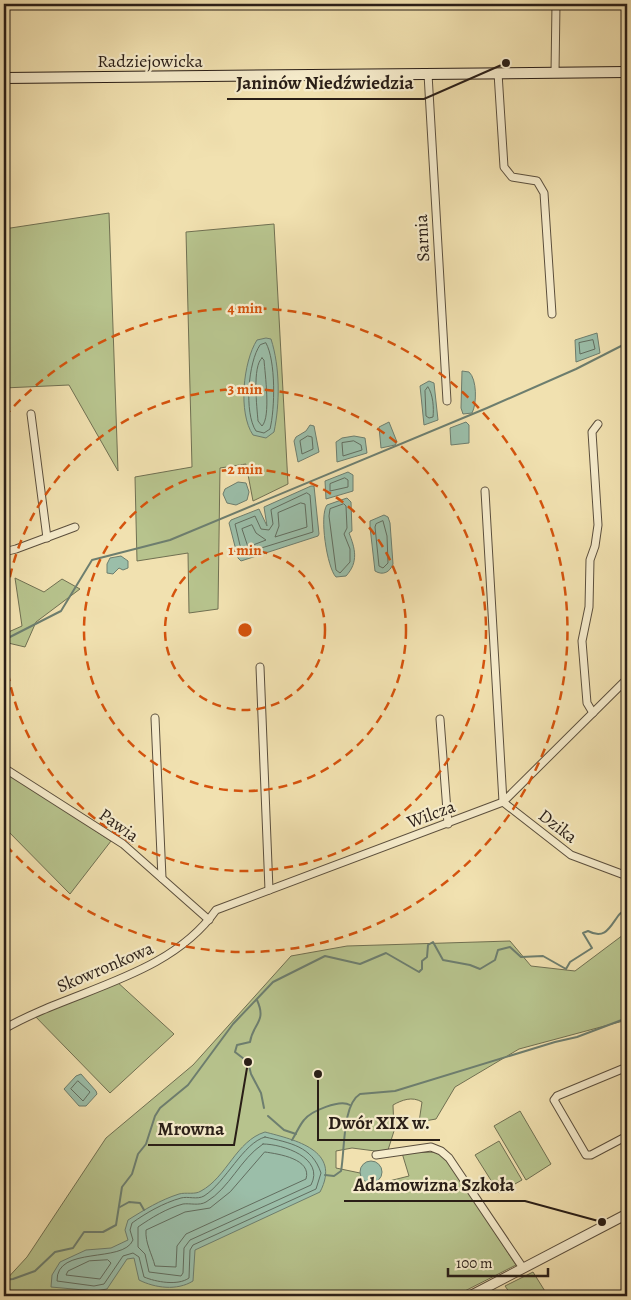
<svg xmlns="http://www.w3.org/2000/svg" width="631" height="1300" font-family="Alegreya,serif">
<rect width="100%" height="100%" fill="#f1e1b0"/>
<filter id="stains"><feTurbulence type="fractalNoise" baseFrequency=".004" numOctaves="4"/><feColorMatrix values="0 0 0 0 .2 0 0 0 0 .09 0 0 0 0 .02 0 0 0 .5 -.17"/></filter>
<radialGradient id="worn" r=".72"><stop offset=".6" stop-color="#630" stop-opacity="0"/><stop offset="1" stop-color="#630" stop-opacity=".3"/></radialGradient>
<!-- green -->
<g fill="#b7c38d" stroke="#707052">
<polygon points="109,213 118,471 69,385 4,388 4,229"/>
<polygon points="274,224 288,484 253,501 246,464 220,468 218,609 189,613 188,553 137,561 135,477 192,467 186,232"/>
<polygon points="15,578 44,592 62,579 80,589 36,622 25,647 4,642 4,634 22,626"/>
<polygon points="4,771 111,841 70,894 4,827"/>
<path d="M627,932V1020L519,1049L455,1087L436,1119L419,1122L422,1102C412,1096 402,1100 393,1105L394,1131L388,1150L383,1152L352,1148L336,1151V1168L360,1173L373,1185L409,1176L402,1153L439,1152L447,1159L516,1265L455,1296H8L4,1291V1282L27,1257L106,1138L193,1065L291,956L347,946L510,941L531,966L575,971Z"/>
<polygon points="115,980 174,1034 110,1093 31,1012"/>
<polygon points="520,1111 551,1164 526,1180 494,1126"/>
<polygon points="499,1141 522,1180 499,1193 475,1155"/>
<polygon points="533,1272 548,1296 512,1296 505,1286"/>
</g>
<!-- water -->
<g fill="#9bbea9" stroke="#6d7e6f">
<polygon points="597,333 600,353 576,362 575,340"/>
<path d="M266,338L271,339C280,367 280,403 274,432L266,438L253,435C238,413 243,362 257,340Z"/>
<path d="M462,371L469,372C477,379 477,404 472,413L463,414L461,408Z"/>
<polygon points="429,381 434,383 438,420 424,425 420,386"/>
<polygon points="389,422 397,442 395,445 381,448 379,427"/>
<polygon points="466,422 469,425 469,443 451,445 450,428"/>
<polygon points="310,425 314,426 319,452 298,462 294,441 296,437 306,431"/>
<polygon points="354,436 365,438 367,453 337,462 336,442 342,438"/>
<polygon points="348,472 353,475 353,491 326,499 325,481"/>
<polygon points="238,482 246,483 249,492 247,500 236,505 227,503 223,494 225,489"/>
<polygon points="311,486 314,486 319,534 318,536 241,561 238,558 229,523 231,520 259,509 267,526 264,507"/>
<path d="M347,498L351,502L352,531L349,533C355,548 359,562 346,576L336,577C327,568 319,515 327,505Z"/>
<path d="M384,515L388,517L390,523L393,564C390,572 383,576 375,571L370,527V521Z"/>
<polygon points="121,556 128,561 128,568 123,570 119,568 113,574 107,573 107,564 110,558"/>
<polygon points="81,1074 96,1091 97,1094 86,1106 79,1106 64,1089 76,1076"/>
<path d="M265,1132C295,1140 342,1150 320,1192L195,1250L193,1281C177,1291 155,1288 139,1280L134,1258L127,1259L107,1289L95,1291L51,1287L52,1275L60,1262L86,1250L111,1248L128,1240L125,1230L128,1220C144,1210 160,1200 179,1194C186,1192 195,1195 201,1191C227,1177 236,1141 265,1132Z"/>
<circle cx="371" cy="1172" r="11"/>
</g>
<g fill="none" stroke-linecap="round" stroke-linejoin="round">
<!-- shore -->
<g stroke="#626e60" stroke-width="1">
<polygon points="593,340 595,349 580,354 579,343"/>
<path d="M266,343C276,361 275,409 270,429L264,433L256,431C244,413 248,362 260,345Z"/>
<path d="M262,358L264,360C265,374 271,417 262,426L258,421C257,408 252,366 262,358Z"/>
<path d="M428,387C433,394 434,408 433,417L429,418L426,416L425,391Z"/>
<polygon points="308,436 312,437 313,449 302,454 300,441"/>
<polygon points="354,441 361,445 362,450 343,456 342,443"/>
<polygon points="345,478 348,480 348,487 330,491 330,484"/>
<polygon points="307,493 310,495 313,532 242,554 235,524 255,516 261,529 269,530 273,524 271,510"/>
<polygon points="301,503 305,504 307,527 275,537 279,526 278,513"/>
<polygon points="344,504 346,506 347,528 344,534 350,549 350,562 340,573 336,570 329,516 330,509"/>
<polygon points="383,521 387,536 388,563 383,568 379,566 375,527 376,524"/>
<polygon points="252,525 256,533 266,540 248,547 242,529"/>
<polygon points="78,1081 90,1092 83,1101 71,1089"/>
<path d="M265,1137C290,1143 312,1146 321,1173L316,1189L193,1245L190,1250L189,1278C178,1286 156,1282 144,1277L139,1257L133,1253L123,1256L104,1284L94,1286L57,1281C56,1245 123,1264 133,1240L130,1230L132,1223C146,1213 163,1203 181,1198C188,1196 197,1200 204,1196C226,1182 243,1143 265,1137Z"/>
<path d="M263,1144C283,1144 325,1158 311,1185L190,1240L184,1248L183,1273L181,1276L149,1272L145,1254L138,1247V1227C151,1218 167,1208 183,1204C190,1203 199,1206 206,1202C230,1188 240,1159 263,1144Z"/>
<path d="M265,1152C279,1154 312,1159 306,1179L186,1234L177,1246L176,1267L155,1266C152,1254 145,1243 146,1230L185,1212L210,1208L230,1192Z"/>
<polygon points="108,1260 111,1263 100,1279 66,1275 68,1271 89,1261"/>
</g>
<!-- stream -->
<g stroke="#6d7e6f" stroke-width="2">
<polyline points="4,640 61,611 92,560 170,540 487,408 576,369 627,343"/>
<path d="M257,1000C267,1022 253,1023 250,1042L237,1045L235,1052L248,1062L251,1074L261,1093L264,1108"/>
<polyline points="268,1116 284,1130 296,1134"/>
<path d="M292,1140C296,1134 299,1126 304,1120C311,1111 340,1099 350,1105"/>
<path d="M325,1175L334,1176L341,1171C345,1151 342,1105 360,1094L395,1091L555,1042L577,1037L627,1018"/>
<polyline points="120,1207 129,1202 140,1203 144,1210"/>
<path d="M4,1280L13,1279L35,1271L55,1252L73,1248L84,1232H103L116,1225L122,1187L132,1174L138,1154L146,1144L155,1116L160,1108L188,1085L233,1024L273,982L325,956L360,964L386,953L419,972L422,969V961L427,957L428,945L433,942L443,960L470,965L480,969L495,960L498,950L510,947L521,957L543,956L566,969L570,962L592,948L583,933L588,931C605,940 610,927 618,916C620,912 624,912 627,908"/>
</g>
<defs>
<g id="minor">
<polyline points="498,73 504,167 512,177 537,181 544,193 552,314"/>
<polyline points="555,73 556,4"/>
<polyline points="428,74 447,401"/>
<polyline points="31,414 47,538"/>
<polyline points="485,491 503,802 571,855 627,876"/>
<polyline points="4,552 16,549 75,527"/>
<polyline points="260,667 269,890"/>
<polyline points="593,713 587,703 582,641 589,607 590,560 595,546 598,525 592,432 598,424"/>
<polyline points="155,718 162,878"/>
<polyline points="440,719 448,824"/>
<polyline points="4,768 123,844 209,920"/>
<path d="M4,1029C73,989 168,978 216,910L503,802L627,679"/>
<polyline points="627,1067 557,1096 554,1100 586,1155 591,1155 627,1136"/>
<polyline points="376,1155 431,1147 441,1151 449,1158 523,1268"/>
</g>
<polyline id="tertiary" points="470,1296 627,1214"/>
<polyline id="secondary" points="4,78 627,72"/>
</defs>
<!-- minor casing -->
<use href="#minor" stroke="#5b4f3d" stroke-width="9"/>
<!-- tertiary casing -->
<use href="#tertiary" stroke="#5b4f3d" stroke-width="11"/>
<!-- secondary casing -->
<use href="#secondary" stroke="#291e17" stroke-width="12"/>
<!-- minor -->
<use href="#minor" stroke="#f6eccc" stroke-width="7"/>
<!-- tertiary -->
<use href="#tertiary" stroke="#f6eccc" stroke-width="9"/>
<!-- secondary -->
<use href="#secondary" stroke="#f6eccc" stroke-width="10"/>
</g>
<!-- distance rings -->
<g fill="none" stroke="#d5530d" stroke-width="2.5" stroke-dasharray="9 6">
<circle cx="245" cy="630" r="80"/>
<circle cx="245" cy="630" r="161"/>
<circle cx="245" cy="630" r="241"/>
<path d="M4 417A322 322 0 1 1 4 843"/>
</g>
<g text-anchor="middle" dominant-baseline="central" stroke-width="4.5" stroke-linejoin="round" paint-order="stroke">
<!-- street labels -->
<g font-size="18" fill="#291e17" stroke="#f6eccc">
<text x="150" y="61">Radziejowicka</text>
<text transform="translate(422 238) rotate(-93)">Sarnia</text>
<text transform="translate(431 814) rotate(-20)">Wilcza</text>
<text transform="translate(119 825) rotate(35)">Pawia</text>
<text transform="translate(558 826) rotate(37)">Dzika</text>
<text transform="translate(105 967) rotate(-23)">Skowronkowa</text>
</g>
</g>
<circle cx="245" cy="630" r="8" fill="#d5530d" stroke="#f6eccc" stroke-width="2.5"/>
<g font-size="15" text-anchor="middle" font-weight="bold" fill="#d5530d" stroke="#f6eccc" stroke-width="4.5" stroke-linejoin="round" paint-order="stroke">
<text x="245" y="313">4 min</text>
<text x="245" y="394">3 min</text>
<text x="245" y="474">2 min</text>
<text x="245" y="555">1 min</text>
</g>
<!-- callouts -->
<path fill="none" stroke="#291e17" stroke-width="2" d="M506 63L424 99H227M318 1074L318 1140H440M248 1062L234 1145H148M602 1222L525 1201H344"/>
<g fill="#291e17" stroke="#f6eccc" stroke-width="2">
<circle cx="506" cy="63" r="5"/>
<circle cx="318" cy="1074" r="5"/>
<circle cx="248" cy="1062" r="5"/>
<circle cx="602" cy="1222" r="5"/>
</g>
<g font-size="19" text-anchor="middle" font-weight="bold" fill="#291e17" stroke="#f6eccc" stroke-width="4.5" stroke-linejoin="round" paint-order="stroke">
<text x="325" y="89">Janinów Niedźwiedzia</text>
<text x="379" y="1129">Dwór XIX w.</text>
<text x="191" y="1135">Mrowna</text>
<text x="434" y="1191">Adamowizna Szkoła</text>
</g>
<!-- margin -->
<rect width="631" height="1300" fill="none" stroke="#f1e1b0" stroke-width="20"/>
<rect x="5" y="5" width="621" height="1290" fill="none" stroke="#291e17" stroke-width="2.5"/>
<rect x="10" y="10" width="611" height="1280" fill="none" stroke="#291e17"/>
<!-- scale -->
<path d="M448 1268v8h100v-8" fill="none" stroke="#291e17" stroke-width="2.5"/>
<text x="456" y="1268" font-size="15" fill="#291e17" stroke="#f6eccc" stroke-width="4" paint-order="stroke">100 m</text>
<rect width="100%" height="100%" filter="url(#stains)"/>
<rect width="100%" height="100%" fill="url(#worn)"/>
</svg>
